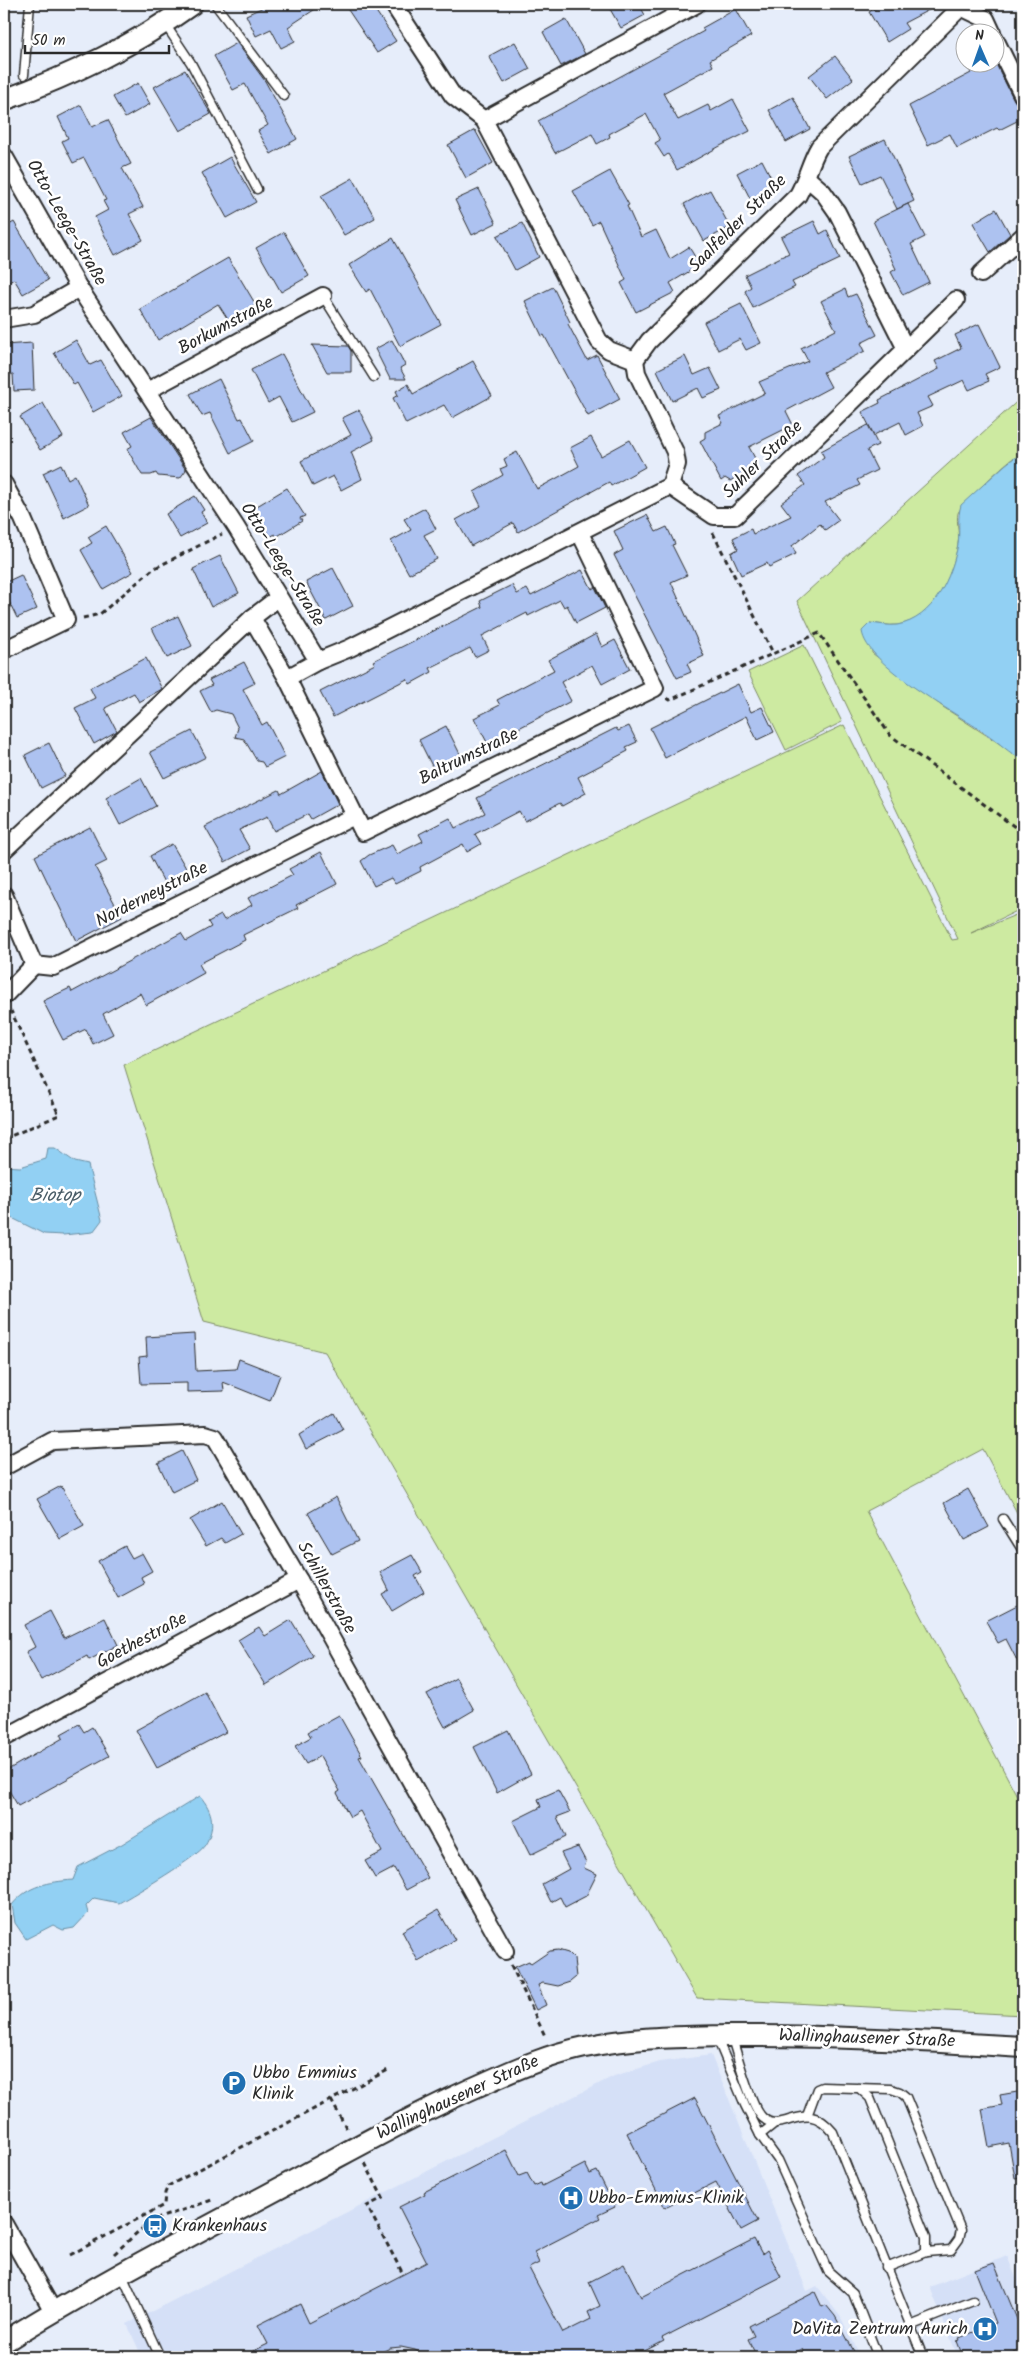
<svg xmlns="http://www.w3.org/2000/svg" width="1027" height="2361" font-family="Kalam,sans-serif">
<rect width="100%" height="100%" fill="#e6edfa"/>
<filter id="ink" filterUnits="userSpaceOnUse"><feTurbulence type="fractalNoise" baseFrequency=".02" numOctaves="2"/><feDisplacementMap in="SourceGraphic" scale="10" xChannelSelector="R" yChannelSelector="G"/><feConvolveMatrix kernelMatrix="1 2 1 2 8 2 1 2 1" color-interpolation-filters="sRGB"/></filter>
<g filter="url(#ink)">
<!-- built -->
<g fill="#d5e0f7">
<polygon points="711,2055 807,2291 817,2286 840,2316 861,2357 142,2357 127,2324 614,2076 660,2062"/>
<polygon points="1007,2256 1023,2295 1023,2357 958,2357 930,2287"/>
</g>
<!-- green -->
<g fill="#cdeaa1" stroke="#7c8a66">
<path d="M1023,396V456C1020,457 1016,458 1012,459C1004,464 961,505 958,513C956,522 960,535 958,544C952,577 934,620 897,625C889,626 879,624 870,623L872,653L943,707L1023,759V908L971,933L1023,912V1524L983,1449L866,1511L1023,1807V2015L697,1998L325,1352L204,1322L124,1065L844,725L952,940L958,939L797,601Z"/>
<polygon points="804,645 842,722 786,750 748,672"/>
</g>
<!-- water -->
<g fill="#92d0f3" stroke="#698ea3">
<path d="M1023,456V759C1010,755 997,740 985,733C956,713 866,665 862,631L870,623C879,624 889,626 897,625C934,619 952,576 958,544C960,531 957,518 961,505L1005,465L1014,458Z"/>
<polygon points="48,1148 55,1148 75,1162 88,1165 102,1220 93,1232 63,1235 44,1234 4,1214 4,1166 20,1167 46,1159"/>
<path d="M200,1796C213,1811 216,1827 205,1845C197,1858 136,1893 119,1903L94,1898L86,1906L88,1913L74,1928L63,1930L53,1925L26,1939L15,1923L12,1905C28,1885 49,1882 73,1880L78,1867L122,1844Z"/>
</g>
<!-- building -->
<g fill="#adc2f0" stroke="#2b2b2b">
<polygon points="270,4 323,4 288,27 295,41 281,48 271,29 256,36 246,15"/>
<polygon points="344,4 371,4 396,41 377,53"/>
<polygon points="607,4 639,4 645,15 621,28"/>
<polygon points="883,4 940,4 904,23 908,29 887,42 869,12"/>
<polygon points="736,9 751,36 710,60 713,66 663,93 678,120 708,105 711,111 733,99 750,131 722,145 677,170 668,154 664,157 655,143 660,140 646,114 609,134 610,137 597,144 592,134 555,153 538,121 704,31 702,28"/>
<polygon points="566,19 585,54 561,66 543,32"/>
<polygon points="515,42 530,69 504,83 489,56"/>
<polygon points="237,43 265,81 297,139 271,154 258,131 268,125 245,84 233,90 214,56"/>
<polygon points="835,56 853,79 827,99 809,76"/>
<polygon points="966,62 995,62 1014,100 1023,112 1023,118 999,130 997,128 957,148 950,134 928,145 909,106 971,73"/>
<polygon points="185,70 211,114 180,131 154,87"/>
<polygon points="138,83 150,104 125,118 113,97"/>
<polygon points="793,97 810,129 786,142 769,110"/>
<polygon points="81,105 92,127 108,120 131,164 122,168 143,207 129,214 143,240 115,255 95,217 108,210 103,201 106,200 84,158 73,163 62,141 68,138 58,117"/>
<polygon points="475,130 493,163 466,178 448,145"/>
<polygon points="885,139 914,201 897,209 880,175 862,183 849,156"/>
<polygon points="230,157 256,202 227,218 202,173"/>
<polygon points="762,160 777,189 752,202 737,173"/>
<polygon points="610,171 629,205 627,206 641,237 656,230 670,259 689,247 700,265 670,283 675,292 636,312 621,283 626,280 599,221 592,225 573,191"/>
<polygon points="353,178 375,218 344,235 321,196"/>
<polygon points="479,189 496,223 472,235 455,200"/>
<polygon points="710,190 730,227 704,241 684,204"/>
<polygon points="908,204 925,237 911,244 929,282 903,295 891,272 896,269 873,221"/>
<polygon points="996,209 1010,234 990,252 973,223"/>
<polygon points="814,221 820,234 827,230 840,259 792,282 795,287 753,308 745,291 751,287 745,275 789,253 781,237"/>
<polygon points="14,222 48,280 23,294 14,279 4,285 4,228"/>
<polygon points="522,223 539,257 515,270 497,236"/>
<polygon points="284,232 309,276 281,292 256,248"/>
<polygon points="393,238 441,324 400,346 370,289 366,292 349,265"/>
<polygon points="228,258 256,305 229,321 218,304 158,340 140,309"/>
<polygon points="553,287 570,322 568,324 587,360 597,355 620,399 588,416 544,335 542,336 525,301"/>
<polygon points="845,289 848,297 856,294 877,335 861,343 865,351 823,372 831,387 786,411 793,425 749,447 757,462 747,467 746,472 730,481 725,478 721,481 700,441 705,438 705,432 723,423 719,416 765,393 759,382 808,361 801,348 836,330 821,301"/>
<polygon points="741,304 761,343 746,350 740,339 718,350 704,322"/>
<polygon points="979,324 1000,367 985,374 989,381 969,390 964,380 928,397 933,406 917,413 923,426 906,435 900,422 874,435 862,412 880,403 879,400 939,369 935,361 961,348 955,335"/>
<polygon points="76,340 90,365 101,360 122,396 93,412 77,383 74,385 54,353"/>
<polygon points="392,340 405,365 400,368 406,379 390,379 375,349"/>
<polygon points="32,343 34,390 14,391 13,374 4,375 4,345"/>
<polygon points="312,345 348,346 351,351 351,372 327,372"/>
<polygon points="282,354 313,412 292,422 279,397 268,403 251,370"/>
<polygon points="685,356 694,375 710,368 721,390 703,398 698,388 672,401 657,370"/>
<polygon points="473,361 492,396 452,418 444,405 406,424 393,398 398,395 396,391 408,384 413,394"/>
<polygon points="219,379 239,419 242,418 254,441 230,453 210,413 202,416 190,394"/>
<polygon points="43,403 63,437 40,450 20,417"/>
<polygon points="359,410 374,440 351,452 362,479 341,490 333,476 313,486 301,461 351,435 342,418"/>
<polygon points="151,417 186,470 180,478 158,476 156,473 151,475 142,475 127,449 132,446 124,432"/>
<polygon points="868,425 878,445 867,450 877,470 857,480 860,485 825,502 839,520 825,530 820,524 792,546 796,554 769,567 767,563 741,575 731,553 738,549 733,538 751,529 753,534 791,516 781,503 805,485 798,476 824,457 821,451"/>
<polygon points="591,437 601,456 630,440 645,467 611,486 609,482 518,532 513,523 471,546 456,520 481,506 474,492 503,475 500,469 507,466 504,459 517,452 537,489 579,466 570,448"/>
<polygon points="61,464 68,479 75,475 89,505 64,518 43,473"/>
<polygon points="287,488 305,516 300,518 302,521 276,537 275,534 270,537 252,509"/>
<polygon points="195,496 204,510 201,512 207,523 180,538 166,514"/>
<polygon points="425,508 436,529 424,535 437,559 409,574 391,541 411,530 404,519"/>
<polygon points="647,515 656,532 667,527 675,544 672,545 687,575 671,582 704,656 687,664 691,672 677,678 614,555 623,550 614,531"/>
<polygon points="106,526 133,572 103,589 81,550 92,543 88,537"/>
<polygon points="220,556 239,593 211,607 193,569"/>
<polygon points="333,568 353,606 326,620 306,582"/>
<polygon points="582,570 592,589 595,587 605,608 576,623 567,605 564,607 560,600 528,616 527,613 482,636 489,650 475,657 470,648 430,668 432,672 410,684 407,679 333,717 320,692 375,664 373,661 482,607 480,601 512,585 517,594 527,589 531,596"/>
<polygon points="21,575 37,609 17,618 4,591 4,583"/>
<polygon points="178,616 192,646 167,658 152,628"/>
<polygon points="596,634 602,647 615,640 630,669 602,684 592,665 561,682 571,701 488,744 474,718 500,705 497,700 554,670 548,660"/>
<polygon points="146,658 162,689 139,702 134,693 105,708 117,731 94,744 75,708 95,698 90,688"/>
<polygon points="244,662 255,683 243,689 262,725 267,722 285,757 265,767 262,762 257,761 244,739 235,737 238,728 231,714 216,710 211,712 200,691 212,685 209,680"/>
<polygon points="738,684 751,712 762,707 774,732 757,740 746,716 665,758 650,728"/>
<polygon points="446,726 461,756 434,770 419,740"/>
<polygon points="629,726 637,742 626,747 628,751 578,777 586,793 562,806 560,803 525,821 519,811 475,834 481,844 467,852 463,844 420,867 421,871 395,884 391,878 374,886 361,861 369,855 392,845 397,854 423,841 419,834 450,818 455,828 485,813 477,798 616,728 618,731"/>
<polygon points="192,731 206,757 164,778 150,752"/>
<polygon points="49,743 65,776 41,788 25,755"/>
<polygon points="322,771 338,804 311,819 308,814 274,831 267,817 239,830 250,849 225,862 205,827 279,790 281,794"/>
<polygon points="141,778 156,806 120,825 106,798"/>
<polygon points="90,827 107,861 95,867 122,917 76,941 35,856"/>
<polygon points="172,844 190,875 167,888 150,856"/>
<polygon points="321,852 337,884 296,905 298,908 243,935 245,940 199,964 204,973 146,1005 140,993 103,1014 113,1034 93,1044 86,1029 63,1040 43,1001 70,988 72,992 181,933 186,941 211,927 208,922 221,915 224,920 252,905 248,898 293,875 289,869"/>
<polygon points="194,1334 196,1371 236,1369 239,1359 280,1375 270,1401 223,1382 224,1391 187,1392 187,1383 141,1384 139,1357 147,1356 146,1337"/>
<polygon points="334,1413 343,1430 306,1449 299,1435"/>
<polygon points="182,1451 196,1480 172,1492 158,1463"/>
<polygon points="61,1486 84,1526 60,1539 37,1499"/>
<polygon points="968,1489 989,1527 964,1540 944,1503"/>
<polygon points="336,1497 358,1541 332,1554 308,1513"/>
<polygon points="222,1501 241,1534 225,1543 221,1538 206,1546 190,1520"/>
<polygon points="125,1546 132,1558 142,1553 152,1571 141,1577 144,1584 118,1598 98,1561"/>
<polygon points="412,1555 422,1572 415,1576 424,1592 392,1611 382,1594 389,1590 380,1572"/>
<polygon points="1023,1602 1023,1672 1006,1639 998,1643 986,1621"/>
<polygon points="50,1611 64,1638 105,1618 118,1645 89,1660 87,1656 41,1680 26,1652 35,1647 24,1625"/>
<polygon points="291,1620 313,1656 266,1685 238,1640 259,1627 265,1636"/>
<polygon points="456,1678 474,1710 445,1727 427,1694"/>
<polygon points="205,1692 226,1732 157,1768 136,1730"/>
<polygon points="339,1715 362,1756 359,1757 428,1878 406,1890 394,1868 375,1878 365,1861 382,1852 360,1811 350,1817 337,1793 340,1791 320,1756 306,1764 295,1746 311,1737 308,1732"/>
<polygon points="79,1724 84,1732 92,1727 109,1756 18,1806 4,1782 4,1772 63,1738 61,1734"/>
<polygon points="508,1730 531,1774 497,1793 474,1747"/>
<polygon points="558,1790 570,1812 557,1817 566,1837 530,1855 513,1821 541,1807 538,1799"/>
<polygon points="578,1847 586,1862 584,1868 597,1874 586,1896 565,1907 560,1897 551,1902 542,1884 569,1869 561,1853"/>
<polygon points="438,1910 455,1940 418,1961 402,1931"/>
<polygon points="558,1950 568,1953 574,1959 576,1977 570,1982 558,1986 543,1983 538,1985 546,2005 536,2010 515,1967 529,1961 531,1964 550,1951"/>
<polygon points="1023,2091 1023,2177 1015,2178 1009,2143 989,2147 982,2109 1002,2105 1000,2095"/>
<polygon points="695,2098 758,2221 741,2230 716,2182 665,2208 627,2133"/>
<polygon points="506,2150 519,2176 527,2173 534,2186 541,2183 542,2186 585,2164 590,2174 597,2171 615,2207 598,2215 600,2218 534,2252 539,2263 529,2268 563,2333 591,2319 588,2312 600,2306 589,2282 624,2264 641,2297 754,2239 762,2254 767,2250 781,2277 662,2338 664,2341 633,2357 426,2357 415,2350 401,2347 390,2348 372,2357 241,2357 268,2344 258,2325 300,2304 309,2323 427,2262 399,2207 425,2194 424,2192"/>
<polygon points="994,2263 1023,2334 1023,2348 1013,2352 1011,2357 963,2357 957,2341 960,2340 959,2338 996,2323 975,2270"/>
<polygon points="815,2292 822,2307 826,2305 835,2316 857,2357 806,2357 802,2349 787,2357 757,2357 748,2339 754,2336 749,2326"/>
</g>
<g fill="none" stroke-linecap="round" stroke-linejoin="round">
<defs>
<g id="service">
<polyline points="215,4 284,96"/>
<polyline points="165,24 191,63 257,189"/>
<polyline points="24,75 30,4"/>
<polyline points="323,296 374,377"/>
<polyline points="1003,1519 1023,1551"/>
<polyline points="717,2038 745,2105 760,2135 778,2160 828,2271 853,2293 878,2357"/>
<path d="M732,2038C737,2054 751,2108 763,2118C784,2136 804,2096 833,2132L923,2357"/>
<polyline points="859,2088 870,2098 926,2237 926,2252"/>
<polyline points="807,2116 817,2089 822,2087 891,2089 900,2092 906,2097 961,2230 959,2239 951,2250 926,2252 886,2268"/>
<polyline points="760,2135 775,2123"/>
<polyline points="122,2275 160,2357"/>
<polyline points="910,2326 973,2301"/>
</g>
<g id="minor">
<polyline points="393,4 453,96 484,120 599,341 609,350 635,360 637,373 675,452 677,464 670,486 714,516 735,516 906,349 837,212 823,192 807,178"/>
<polyline points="961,7 986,19 992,32"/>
<polyline points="994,37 1023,96"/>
<polyline points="484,120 697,4"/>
<polyline points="4,156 79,288 236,527 318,661 350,648 670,486"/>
<polyline points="981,274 1023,236"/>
<polyline points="4,319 34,314 79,288"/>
<polyline points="906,349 956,300"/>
<path d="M635,360L649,341L798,195C807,179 810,162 819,147L961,7L959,4"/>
<polyline points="147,391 323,296"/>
<polyline points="4,484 23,519 66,620 4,650"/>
<polyline points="252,618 287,678 363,832 655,688 580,533"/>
<polyline points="287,678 318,661"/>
<polyline points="4,850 252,618 278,598"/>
<polyline points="4,895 34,965 53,967 354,816"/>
<polyline points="4,996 34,965"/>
<polyline points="4,1467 52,1441 205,1434 215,1437 299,1580 505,1951"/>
<polyline points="4,1738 299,1580"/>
<polyline points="4,2224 53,2311"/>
</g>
<g id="tertiary">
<path d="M4,100C71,75 134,46 192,4"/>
<path d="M4,2342C102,2281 204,2229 306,2174C366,2142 425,2109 487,2082C518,2068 551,2054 585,2047C632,2037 679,2037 727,2036C826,2035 925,2041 1023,2047"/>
</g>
</defs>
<!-- service casing -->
<use href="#service" stroke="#2b2b2b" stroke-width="11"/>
<!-- minor casing -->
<use href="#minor" stroke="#2b2b2b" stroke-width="20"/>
<!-- tertiary casing -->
<use href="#tertiary" stroke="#2b2b2b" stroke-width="24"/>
<!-- path -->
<g stroke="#2b2b2b" stroke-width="3" stroke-dasharray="5 4" stroke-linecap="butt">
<polyline points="713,533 773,653"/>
<polyline points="83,618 100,614 153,569 222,534"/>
<polyline points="667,698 670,700 819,633 890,735 1023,833"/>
<polyline points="4,1139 59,1115 11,1011"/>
<polyline points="511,1965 546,2038"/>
<polyline points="331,2100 348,2131"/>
<polyline points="365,2163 383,2198 367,2206 403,2274"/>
<polyline points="114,2254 140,2230 159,2218 215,2199"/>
<polyline points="70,2255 164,2205 165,2193 168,2186 388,2070"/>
</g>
<!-- service -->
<use href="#service" stroke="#fff" stroke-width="8"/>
<!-- minor -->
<use href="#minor" stroke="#fff" stroke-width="16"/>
<!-- tertiary -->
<use href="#tertiary" stroke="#fff" stroke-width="20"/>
</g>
</g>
<!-- icons -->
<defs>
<symbol id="parking-disc" viewBox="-11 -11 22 22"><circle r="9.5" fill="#1f6fb2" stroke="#fff"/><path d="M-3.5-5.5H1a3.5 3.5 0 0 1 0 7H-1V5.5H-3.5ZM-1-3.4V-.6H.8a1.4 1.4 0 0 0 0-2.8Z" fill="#fff"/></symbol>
<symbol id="hospital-disc" viewBox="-11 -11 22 22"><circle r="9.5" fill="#1f6fb2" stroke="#fff"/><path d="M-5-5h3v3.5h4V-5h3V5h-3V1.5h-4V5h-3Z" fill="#fff"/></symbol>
<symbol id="bus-disc" viewBox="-11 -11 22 22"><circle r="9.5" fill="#1f6fb2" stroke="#fff"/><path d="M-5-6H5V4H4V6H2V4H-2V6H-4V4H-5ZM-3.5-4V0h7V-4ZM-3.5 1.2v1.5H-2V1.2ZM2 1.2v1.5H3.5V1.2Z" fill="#fff"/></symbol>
</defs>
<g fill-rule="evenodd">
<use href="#parking-disc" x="220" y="2069" width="28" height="28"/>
<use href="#hospital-disc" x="557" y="2184" width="28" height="28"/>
<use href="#bus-disc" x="141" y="2212" width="28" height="28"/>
<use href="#hospital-disc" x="971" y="2315" width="28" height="28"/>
</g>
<g text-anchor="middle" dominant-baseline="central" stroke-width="5" stroke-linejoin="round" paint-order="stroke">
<!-- street labels -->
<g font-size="18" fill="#2b2b2b" stroke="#fff">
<text transform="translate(66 223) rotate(60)">Otto-Leege-Straße</text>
<text transform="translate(738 224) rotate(-45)">Saalfelder Straße</text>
<text transform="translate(226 326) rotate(-28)">Borkumstraße</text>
<text transform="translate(763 460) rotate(-44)">Suhler Straße</text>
<text transform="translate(282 565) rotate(58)">Otto-Leege-Straße</text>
<text transform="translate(469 757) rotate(-26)">Baltrumstraße</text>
<text transform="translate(152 895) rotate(-27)">Norderneystraße</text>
<text transform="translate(326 1588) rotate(61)">Schillerstraße</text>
<text transform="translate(142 1641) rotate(-28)">Goethestraße</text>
<text transform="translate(867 2039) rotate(2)">Wallinghausener Straße</text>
<text transform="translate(458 2098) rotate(-25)">Wallinghausener Straße</text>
</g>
<!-- poi labels -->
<g font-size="18" fill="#2b2b2b" stroke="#fff" text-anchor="start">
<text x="252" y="2073">Ubbo Emmius<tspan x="252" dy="21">Klinik</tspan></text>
<text x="588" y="2198">Ubbo-Emmius-Klinik</text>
<text x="172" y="2226">Krankenhaus</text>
<text x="968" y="2329" text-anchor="end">DaVita Zentrum Aurich</text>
</g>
<!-- water labels -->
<g font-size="19" font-style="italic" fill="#4a5d67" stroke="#fff">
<text x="55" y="1196">Biotop</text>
</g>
</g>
<!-- margin -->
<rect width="1027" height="2361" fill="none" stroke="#fff" stroke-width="20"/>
<rect x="10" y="10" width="1007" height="2341" fill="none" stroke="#2b2b2b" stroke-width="2" filter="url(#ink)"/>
<!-- north arrow -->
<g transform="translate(980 48) rotate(358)"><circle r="24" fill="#ffffff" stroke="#aaaaaa"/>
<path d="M0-4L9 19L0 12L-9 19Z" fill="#1f6fb2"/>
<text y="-8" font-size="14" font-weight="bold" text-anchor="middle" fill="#2b2b2b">N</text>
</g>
<!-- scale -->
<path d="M25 45v8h144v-8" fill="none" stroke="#2b2b2b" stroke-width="2.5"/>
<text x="32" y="45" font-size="15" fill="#2b2b2b" stroke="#ffffff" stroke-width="4" paint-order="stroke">50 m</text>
</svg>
